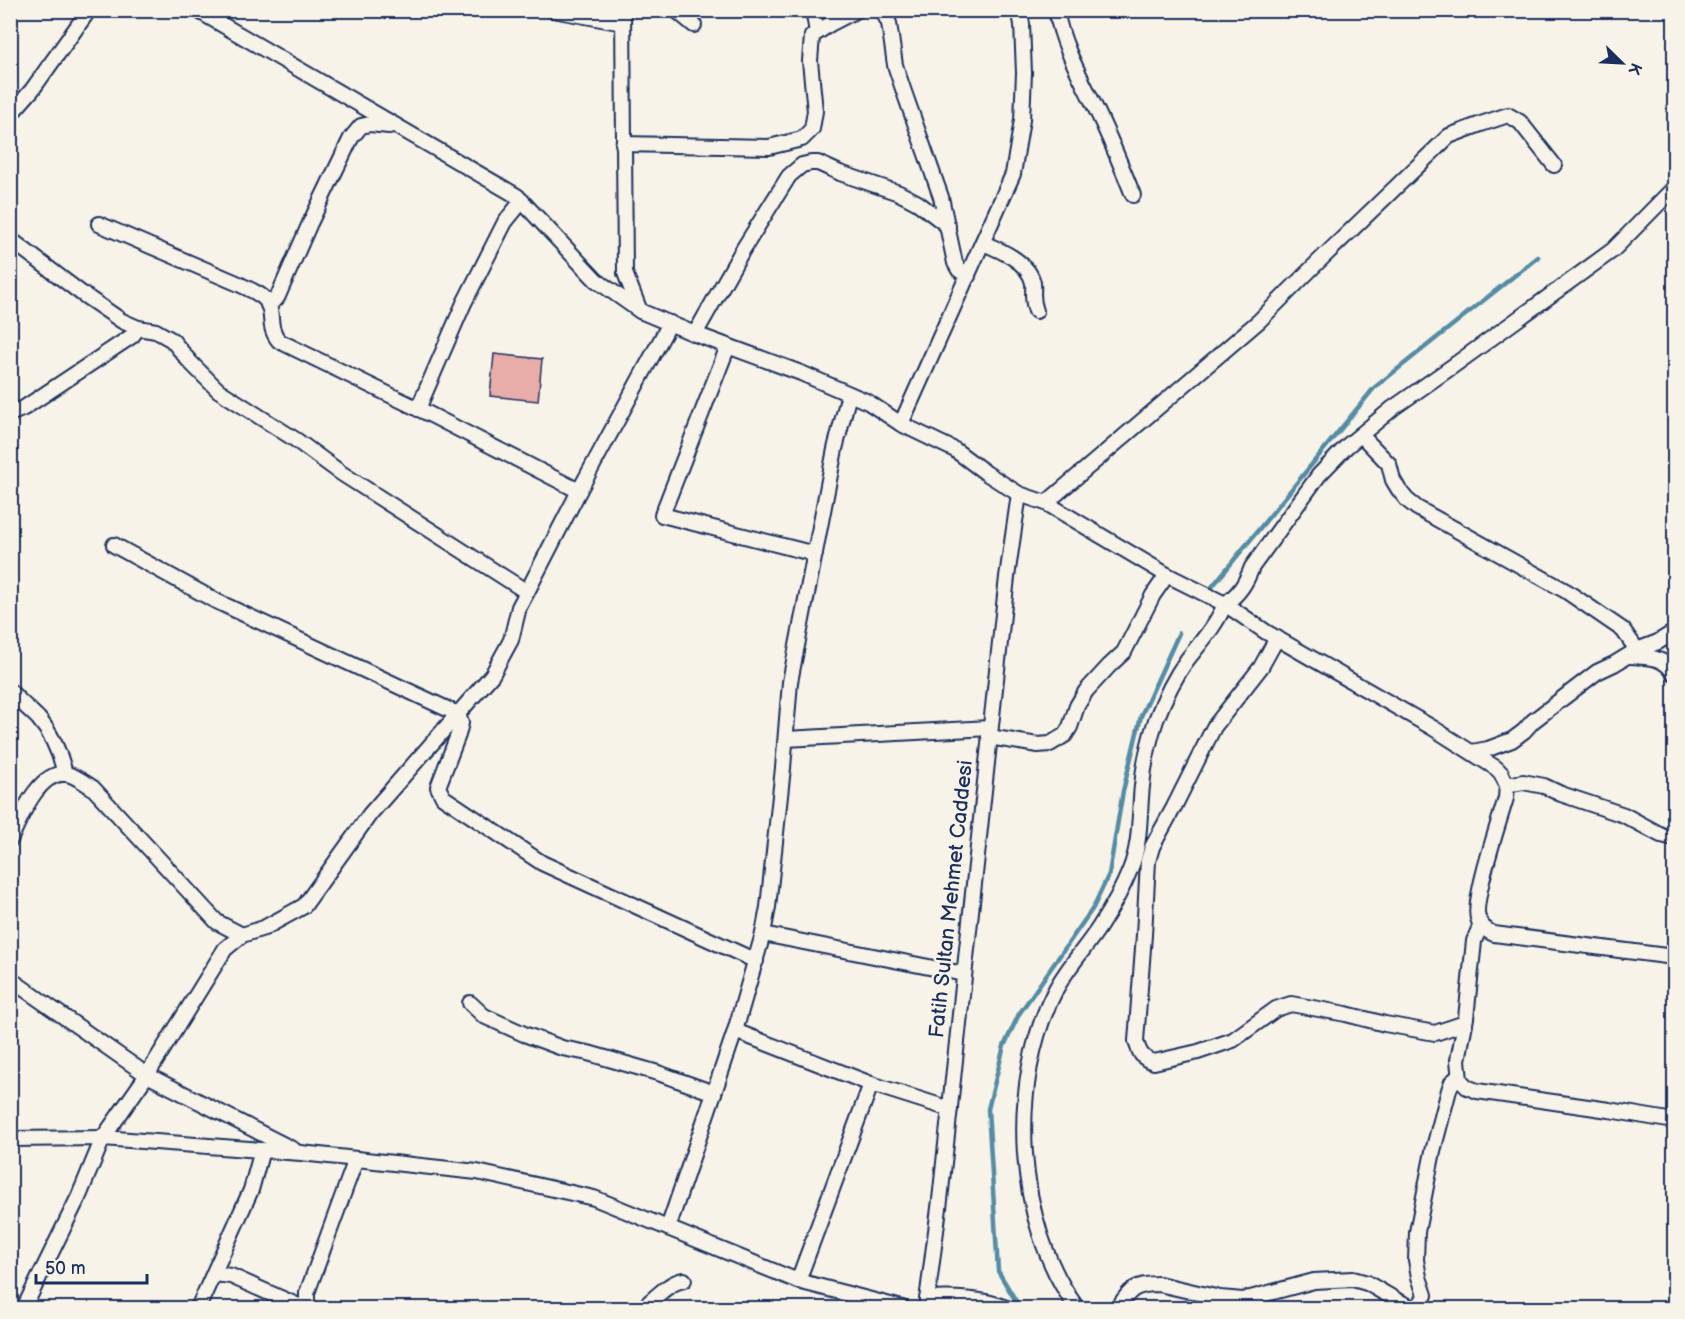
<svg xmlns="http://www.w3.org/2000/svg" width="1685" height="1319" font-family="'Balsamiq Sans',sans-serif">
<rect width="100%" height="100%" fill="#f7f3e8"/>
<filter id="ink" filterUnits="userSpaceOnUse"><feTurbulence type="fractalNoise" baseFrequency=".0167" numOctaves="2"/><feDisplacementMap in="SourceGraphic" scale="12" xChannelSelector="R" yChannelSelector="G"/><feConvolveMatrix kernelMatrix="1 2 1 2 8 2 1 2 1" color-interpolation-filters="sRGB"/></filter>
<g filter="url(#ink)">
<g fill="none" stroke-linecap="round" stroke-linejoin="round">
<!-- stream -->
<g stroke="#548ca5" stroke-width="4.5">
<polyline points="1207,593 1374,388 1538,257"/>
<polyline points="1020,1308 998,1271 988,1109 1004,1046 1019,1014 1093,908 1109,874 1123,791 1141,716 1179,633"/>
</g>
</g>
<!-- building -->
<polygon fill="#e8ada9" stroke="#1b2f5e" stroke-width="1.5" points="494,354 542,359 538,401 490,396"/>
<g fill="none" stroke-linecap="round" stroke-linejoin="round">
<defs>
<g id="minor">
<polyline points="197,10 517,196 596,280 640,311"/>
<polyline points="553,10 623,23"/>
<path d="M623,10L625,273L640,311L695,334L801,373L868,402L901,424L955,450L986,473L1019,494L1046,503L1167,575L1225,604C1239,594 1246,583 1252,567L1319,475L1347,446L1393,408L1453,366L1613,250L1674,188"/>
<polyline points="676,10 694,25"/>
<polyline points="813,10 817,32"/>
<polyline points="882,10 889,23 895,65 903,89 941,197 955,263 959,270 968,276"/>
<path d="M1056,10C1062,44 1079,74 1094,105C1109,135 1121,165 1133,195"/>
<polyline points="10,115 32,90 89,10"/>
<polyline points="623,144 769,147 802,139 812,129 815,111 810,61 812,36 830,24 857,10"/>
<path d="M99,224L239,284C248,289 263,294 268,303C274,316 267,326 279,341L429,414L579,491"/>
<polyline points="10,239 81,293 122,321 138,328 156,331 172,340 190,362 218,390 296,440 341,473 527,592"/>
<path d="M983,243C1000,250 1029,262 1033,283C1034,294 1031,298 1036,311"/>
<polyline points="268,305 276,299 278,296 310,223 351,138 361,126 370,124 389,126"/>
<polyline points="695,334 742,251 789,176 802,165 811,163 818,163 840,173 899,193 918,203 948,226"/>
<polyline points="728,346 662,515 815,554"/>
<polyline points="418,409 464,303 505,222 522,201"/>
<polyline points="10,414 24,408 132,336 138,328"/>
<polyline points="901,424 1013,174 1022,120 1024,73 1022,24 1019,10"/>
<polyline points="1361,435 1389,464 1393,480 1399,490 1407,500 1417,508 1566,591 1623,630 1637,650"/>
<polyline points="1046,503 1259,321 1318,262 1449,136 1481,124 1508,115 1520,122 1554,165"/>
<polyline points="114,545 216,601 458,714 461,723 458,735 438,787 443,797 542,863 756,961"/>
<path d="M1277,638L1261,667L1214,727L1174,807L1152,847L1148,861L1144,935L1136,1041C1139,1052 1142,1059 1154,1062L1198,1052L1233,1040L1276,1009L1291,1004L1346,1014L1385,1024L1435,1033L1465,1023"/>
<path d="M1630,656C1648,657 1663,656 1674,673"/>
<path d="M10,691C19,701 29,709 38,718C52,734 60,753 65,774"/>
<polyline points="989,737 1038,745 1050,744 1065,735 1070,727 1077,706 1086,691 1109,666 1124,652 1153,595 1167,575"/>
<polyline points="786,739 990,728"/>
<polyline points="1472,752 1488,749 1512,740 1524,731 1533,721 1597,672 1614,664 1637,650 1658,642 1674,632"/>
<polyline points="1507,785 1523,782 1544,786 1561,794 1624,815 1661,835 1674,838"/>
<path d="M10,840C20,819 38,770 67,774C76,776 85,783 93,788L217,922L242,935"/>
<polyline points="1481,924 1474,941 1466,1018 1458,1060 1460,1080 1467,1087 1477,1091 1609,1110 1674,1121"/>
<polyline points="763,934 964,974"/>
<polyline points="10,979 147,1075 294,1150"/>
<polyline points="470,1003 484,1016 524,1034 562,1048 588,1053 658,1073 714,1093"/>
<polyline points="735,1031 871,1084 950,1109"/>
<polyline points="10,1139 103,1138 301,1153 477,1172 594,1198 798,1281 902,1308"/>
<polyline points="668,1228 735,1031 763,934 768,907 783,768 790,682 835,449 849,394"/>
<polyline points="214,1274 231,1276 303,1308 309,1308"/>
<polyline points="798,1281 871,1084"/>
<path d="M927,1299C953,1298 982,1298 1007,1308"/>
<polyline points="24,1308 79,1196 103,1138 147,1075 225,949 242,935 264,928 304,906 370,814 492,675 511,640 519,607 527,592 579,491 670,323"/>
<polyline points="198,1308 251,1190 262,1150"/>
<polyline points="309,1308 307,1300 307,1293 356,1159"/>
<path d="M643,1308C655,1298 669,1282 684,1280"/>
<polyline points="926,1308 940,1200 1007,577 1019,494"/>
<path d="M1077,1308C1015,1224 1007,1082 1056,989C1068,966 1086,948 1100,926C1111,909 1122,890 1130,870C1141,843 1139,815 1142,786C1144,764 1149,741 1156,720C1164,699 1174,678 1187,660C1201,642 1217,624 1225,604L1266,632L1433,728L1496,768L1501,773L1507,785L1506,798C1500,819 1472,901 1478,918C1480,926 1487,931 1494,934L1674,957V948"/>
<path d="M1118,1308C1130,1289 1135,1284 1159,1284L1220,1298L1243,1300L1314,1281L1353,1279L1367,1283L1398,1301L1413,1308C1419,1306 1423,1302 1425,1295L1419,1277L1416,1260L1417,1232L1433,1151L1449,1090L1452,1082L1459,1076"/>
</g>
</defs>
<!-- minor casing -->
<use href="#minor" stroke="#1b2f5e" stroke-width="18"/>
<!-- minor -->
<use href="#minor" stroke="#f7f3e8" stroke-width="14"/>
</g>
</g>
<g text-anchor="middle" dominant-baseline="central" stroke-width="5" stroke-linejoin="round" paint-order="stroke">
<!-- street labels -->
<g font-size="21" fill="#1b2f5e" stroke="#f7f3e8">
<text transform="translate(951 899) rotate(-84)">Fatih Sultan Mehmet Caddesi</text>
</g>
</g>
<!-- margin -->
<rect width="1685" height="1319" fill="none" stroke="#f7f3e8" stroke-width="36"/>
<rect x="18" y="18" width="1649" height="1283" fill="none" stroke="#1b2f5e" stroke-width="2" filter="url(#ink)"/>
<!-- north arrow -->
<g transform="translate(1622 63) rotate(114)" stroke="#f7f3e8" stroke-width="4.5" paint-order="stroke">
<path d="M0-4.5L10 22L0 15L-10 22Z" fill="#1b2f5e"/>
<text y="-9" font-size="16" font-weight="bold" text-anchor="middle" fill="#1b2f5e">K</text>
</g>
<!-- scale -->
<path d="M36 1274v9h111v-9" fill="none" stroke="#1b2f5e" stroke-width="3"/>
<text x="45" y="1274" font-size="18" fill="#1b2f5e" stroke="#f7f3e8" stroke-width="4.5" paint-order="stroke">50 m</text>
</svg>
